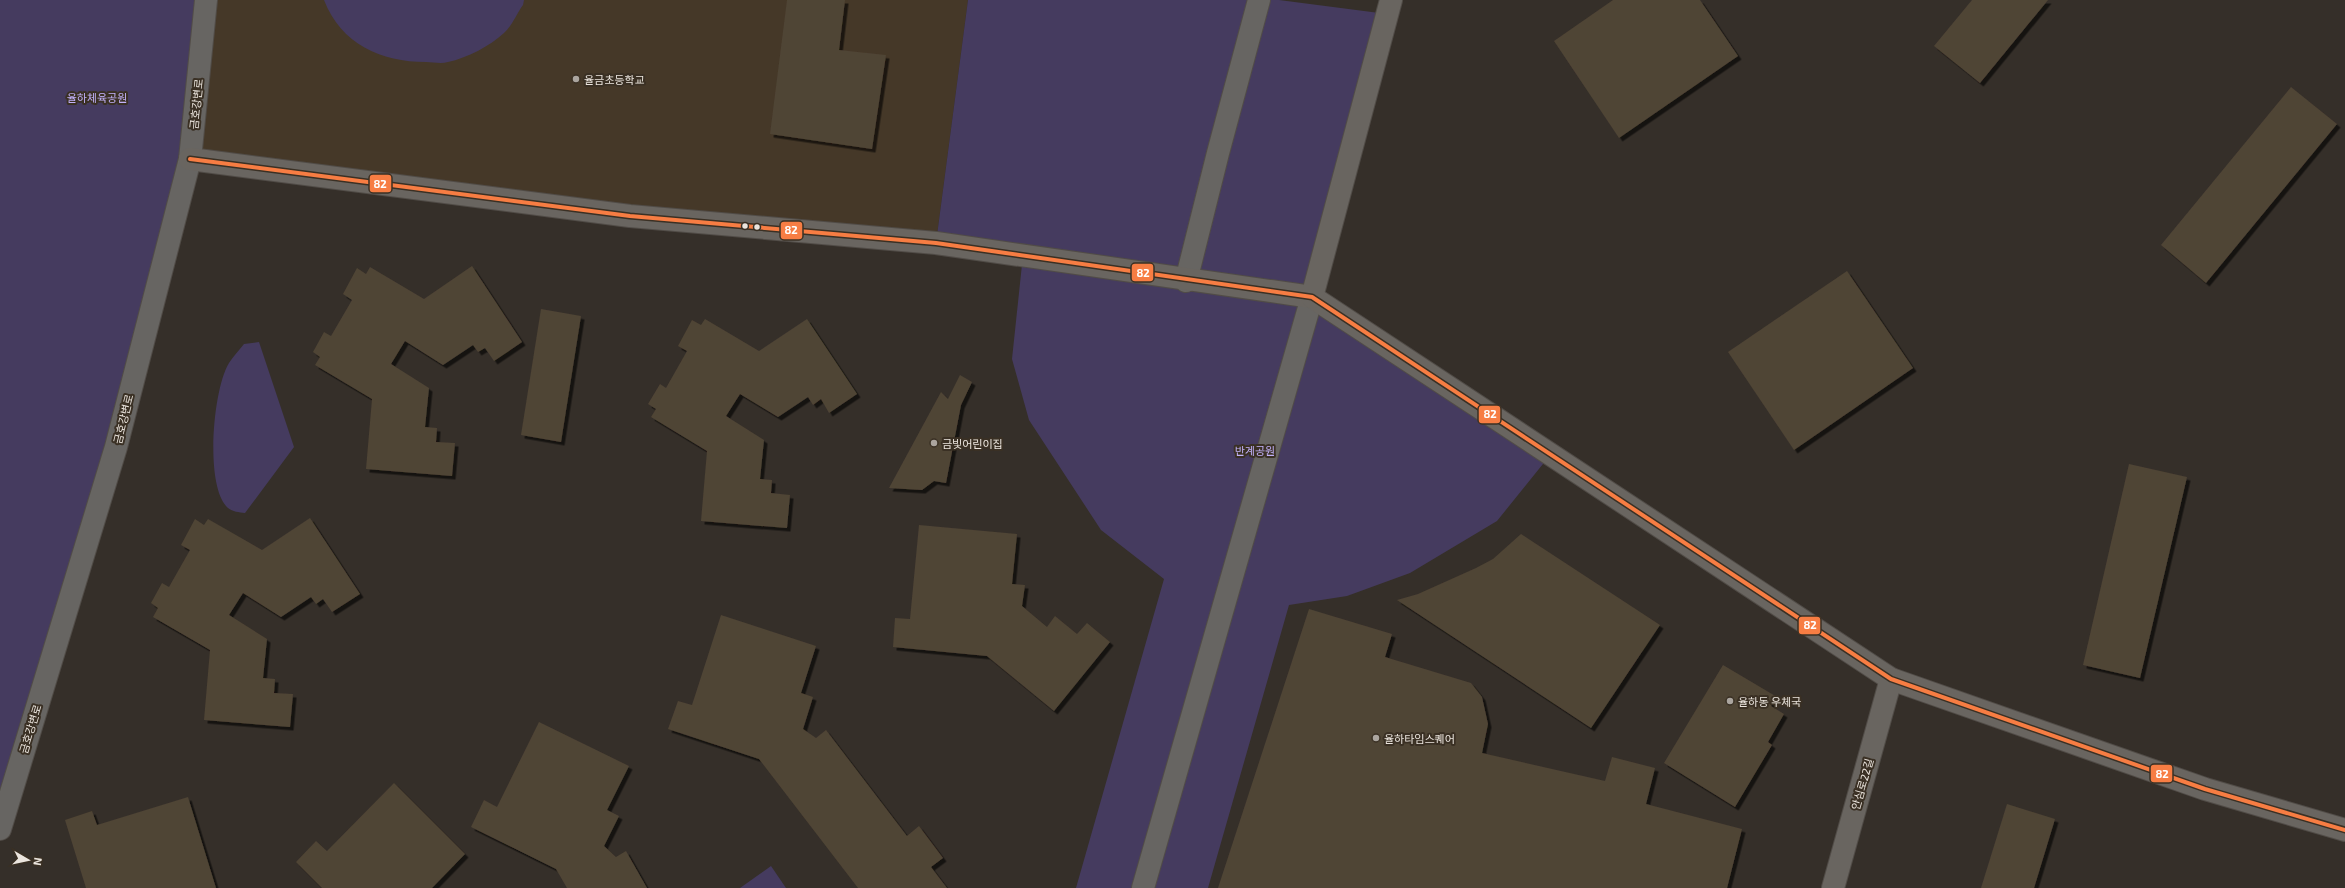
<svg xmlns="http://www.w3.org/2000/svg" width="2345" height="888" font-family="'Exo 2','Noto Sans KR',sans-serif">
<defs>
<filter id="shadow"><feDropShadow dx="3.5" dy="3.5" stdDeviation="0" flood-color="#0009"/></filter>
</defs>
<rect width="100%" height="100%" fill="#352f29"/>
<!-- built -->
<polygon fill="#453828" points="201,0 968,0 936,243 190,159"/>
<!-- green -->
<g fill="#453b5f">
<polygon points="0,0 201,0 190,159 0,803"/>
<path d="M324,0H524L523,5C517,13 512,26 504,33C490,46 467,58 448,62C441,64 433,62 426,62C381,62 341,44 324,0Z"/>
<polygon points="968,0 1279,0 1387,14 1312,297 1551,454 1497,521 1410,573 1347,596 1289,605 1208,888 1076,888 1164,579 1101,530 1029,420 1012,359 1023,255 936,243"/>
<path d="M259,342L294,447L245,513C238,512 231,512 226,506C205,482 213,389 229,363C233,357 239,350 244,344Z"/>
<polygon points="771,866 786,888 740,888"/>
</g>
<!-- building -->
<g fill="#4f4435" filter="url(#shadow)">
<polygon points="787,0 845,0 839,50 886,55 872,149 770,134"/>
<polygon points="1613,0 1700,0 1738,56 1619,138 1554,41"/>
<polygon points="1972,0 2048,0 1980,83 1934,46"/>
<polygon points="2291,87 2337,124 2206,283 2161,245"/>
<polygon points="472,266 522,342 494,361 485,348 478,352 473,345 443,365 405,341 391,364 429,388 425,427 437,428 436,442 455,443 452,476 366,469 372,399 315,365 320,357 313,352 324,332 331,336 352,300 343,294 357,268 366,274 370,267 424,299"/>
<polygon points="1847,271 1913,368 1794,450 1728,352"/>
<polygon points="541,309 581,316 561,442 521,435"/>
<polygon points="705,319 759,351 807,319 857,394 829,413 821,399 813,405 808,397 778,417 740,394 726,416 764,440 760,479 772,480 771,493 790,495 787,528 701,521 707,451 651,417 656,409 648,404 660,384 666,388 687,351 678,346 692,320 701,325"/>
<polygon points="960,375 972,382 961,405 946,483 934,481 922,490 889,488 941,392 948,399"/>
<polygon points="2129,464 2187,477 2140,678 2083,665"/>
<polygon points="310,518 360,594 332,612 323,599 316,604 311,597 281,617 243,593 229,615 267,639 263,678 275,679 274,693 293,694 290,727 204,720 210,650 153,617 158,608 151,603 162,583 169,587 190,550 181,545 195,519 204,525 208,519 262,550"/>
<polygon points="919,525 1017,534 1012,584 1025,585 1022,606 1047,627 1055,616 1077,634 1087,623 1110,642 1054,711 987,656 893,647 895,618 910,619"/>
<polygon points="1521,534 1660,625 1591,728 1397,600 1418,594 1476,568 1493,559"/>
<polygon points="1309,609 1392,634 1385,657 1471,683 1482,697 1488,724 1482,753 1605,781 1612,757 1655,768 1646,804 1742,829 1727,888 1218,888"/>
<polygon points="721,615 816,646 801,693 813,697 803,729 816,738 826,730 907,836 919,826 943,858 931,867 947,888 858,888 759,759 668,729 678,701 692,705"/>
<polygon points="1723,665 1777,697 1771,706 1784,714 1768,742 1772,745 1735,807 1664,763"/>
<polygon points="539,722 629,766 607,810 619,816 604,846 616,857 626,851 647,888 567,888 556,869 471,827 484,800 497,807"/>
<polygon points="394,783 465,854 432,888 322,888 296,862 316,841 327,851"/>
<polygon points="188,797 216,888 86,888 65,820 92,811 97,825"/>
<polygon points="2007,804 2055,819 2034,888 1981,888"/>
</g>
<g fill="none" stroke-linecap="round" stroke-linejoin="round">
<defs>
<g id="minor">
<polyline points="1186,281 1218,153 1259,0"/>
<polyline points="0,829 116,447 190,159 206,0"/>
<polyline points="1143,888 1312,297"/>
</g>
<g id="major">
<polyline points="190,159 630,216 936,243 1312,297 1891,679 2205,789 2345,830"/>
<polyline points="1312,297 1391,0"/>
<polyline points="1833,888 1891,679"/>
</g>
</defs>
<!-- minor casing -->
<use href="#minor" stroke="#514c47" stroke-width="24"/>
<!-- major casing -->
<use href="#major" stroke="#514c47" stroke-width="24"/>
<!-- minor -->
<use href="#minor" stroke="#676562" stroke-width="22"/>
<!-- major -->
<use href="#major" stroke="#696560" stroke-width="22"/>
<defs>
<polyline id="bus-1" points="190,159 630,216 936,243 1312,297 1891,679 2205,789 2345,830"/>
</defs>
<!-- bus-1 casing -->
<use href="#bus-1" stroke="#3a3024" stroke-width="7"/>
<!-- bus-1 -->
<use href="#bus-1" stroke="#f77d43" stroke-width="4"/>
</g>
<!-- markers -->
<g fill="#aba59f" stroke="#3a3024" stroke-width="1.5">
<circle cx="576" cy="79" r="4"/>
<circle cx="934" cy="443" r="4"/>
<circle cx="1730" cy="701" r="4"/>
<circle cx="1376" cy="738" r="4"/>
</g>
<g fill="#ebe5de" stroke="#3a3024" stroke-width="1.5">
<circle cx="745" cy="226" r="3.5"/>
<circle cx="757" cy="227" r="3.5"/>
</g>
<g text-anchor="middle" dominant-baseline="central" stroke-width="4" stroke-linejoin="round" paint-order="stroke">
<!-- poi labels -->
<g font-size="11" fill="#ebe5de" stroke="#3a3024" text-anchor="start">
<text x="584" y="79">율금초등학교</text>
<text x="942" y="443">금빛어린이집</text>
<text x="1738" y="701">율하동 우체국</text>
<text x="1384" y="738">율하타임스퀘어</text>
</g>
<!-- park labels -->
<g font-size="11" fill="#c2b1fa" stroke="#3a3024">
<text x="97" y="97">율하체육공원</text>
<text x="1255" y="450">반계공원</text>
</g>
<!-- street labels -->
<g font-size="11" fill="#ebe5de" stroke="#3a3024">
<text transform="translate(196 104) rotate(-84)">금호강변로</text>
<text transform="translate(123 419) rotate(-76)">금호강변로</text>
<text transform="translate(30 729) rotate(-73)">금호강변로</text>
<text transform="translate(1862 784) rotate(-74)">안심로22길</text>
</g>
</g>
<g stroke="#3a3024" stroke-width="1.5">
<rect x="369" y="174" width="23" height="19" rx="4" fill="#f77d43"/>
<rect x="780" y="221" width="23" height="19" rx="4" fill="#f77d43"/>
<rect x="1131" y="263" width="23" height="19" rx="4" fill="#f77d43"/>
<rect x="1478" y="405" width="23" height="19" rx="4" fill="#f77d43"/>
<rect x="1798" y="616" width="23" height="19" rx="4" fill="#f77d43"/>
<rect x="2150" y="764" width="23" height="19" rx="4" fill="#f77d43"/>
</g>
<g font-size="11" text-anchor="middle" font-weight="bold" fill="#fff">
<text x="380" y="188">82</text>
<text x="791" y="234">82</text>
<text x="1143" y="277">82</text>
<text x="1490" y="418">82</text>
<text x="1810" y="629">82</text>
<text x="2162" y="778">82</text>
</g>
<!-- north arrow -->
<g transform="translate(28 860) rotate(99)" stroke="#3a3024" stroke-width="3" paint-order="stroke">
<path d="M0-3L7 15L0 10L-7 15Z" fill="#ebe5de"/>
<text y="-6" font-size="11" font-weight="bold" text-anchor="middle" fill="#ebe5de">N</text>
</g>
</svg>
